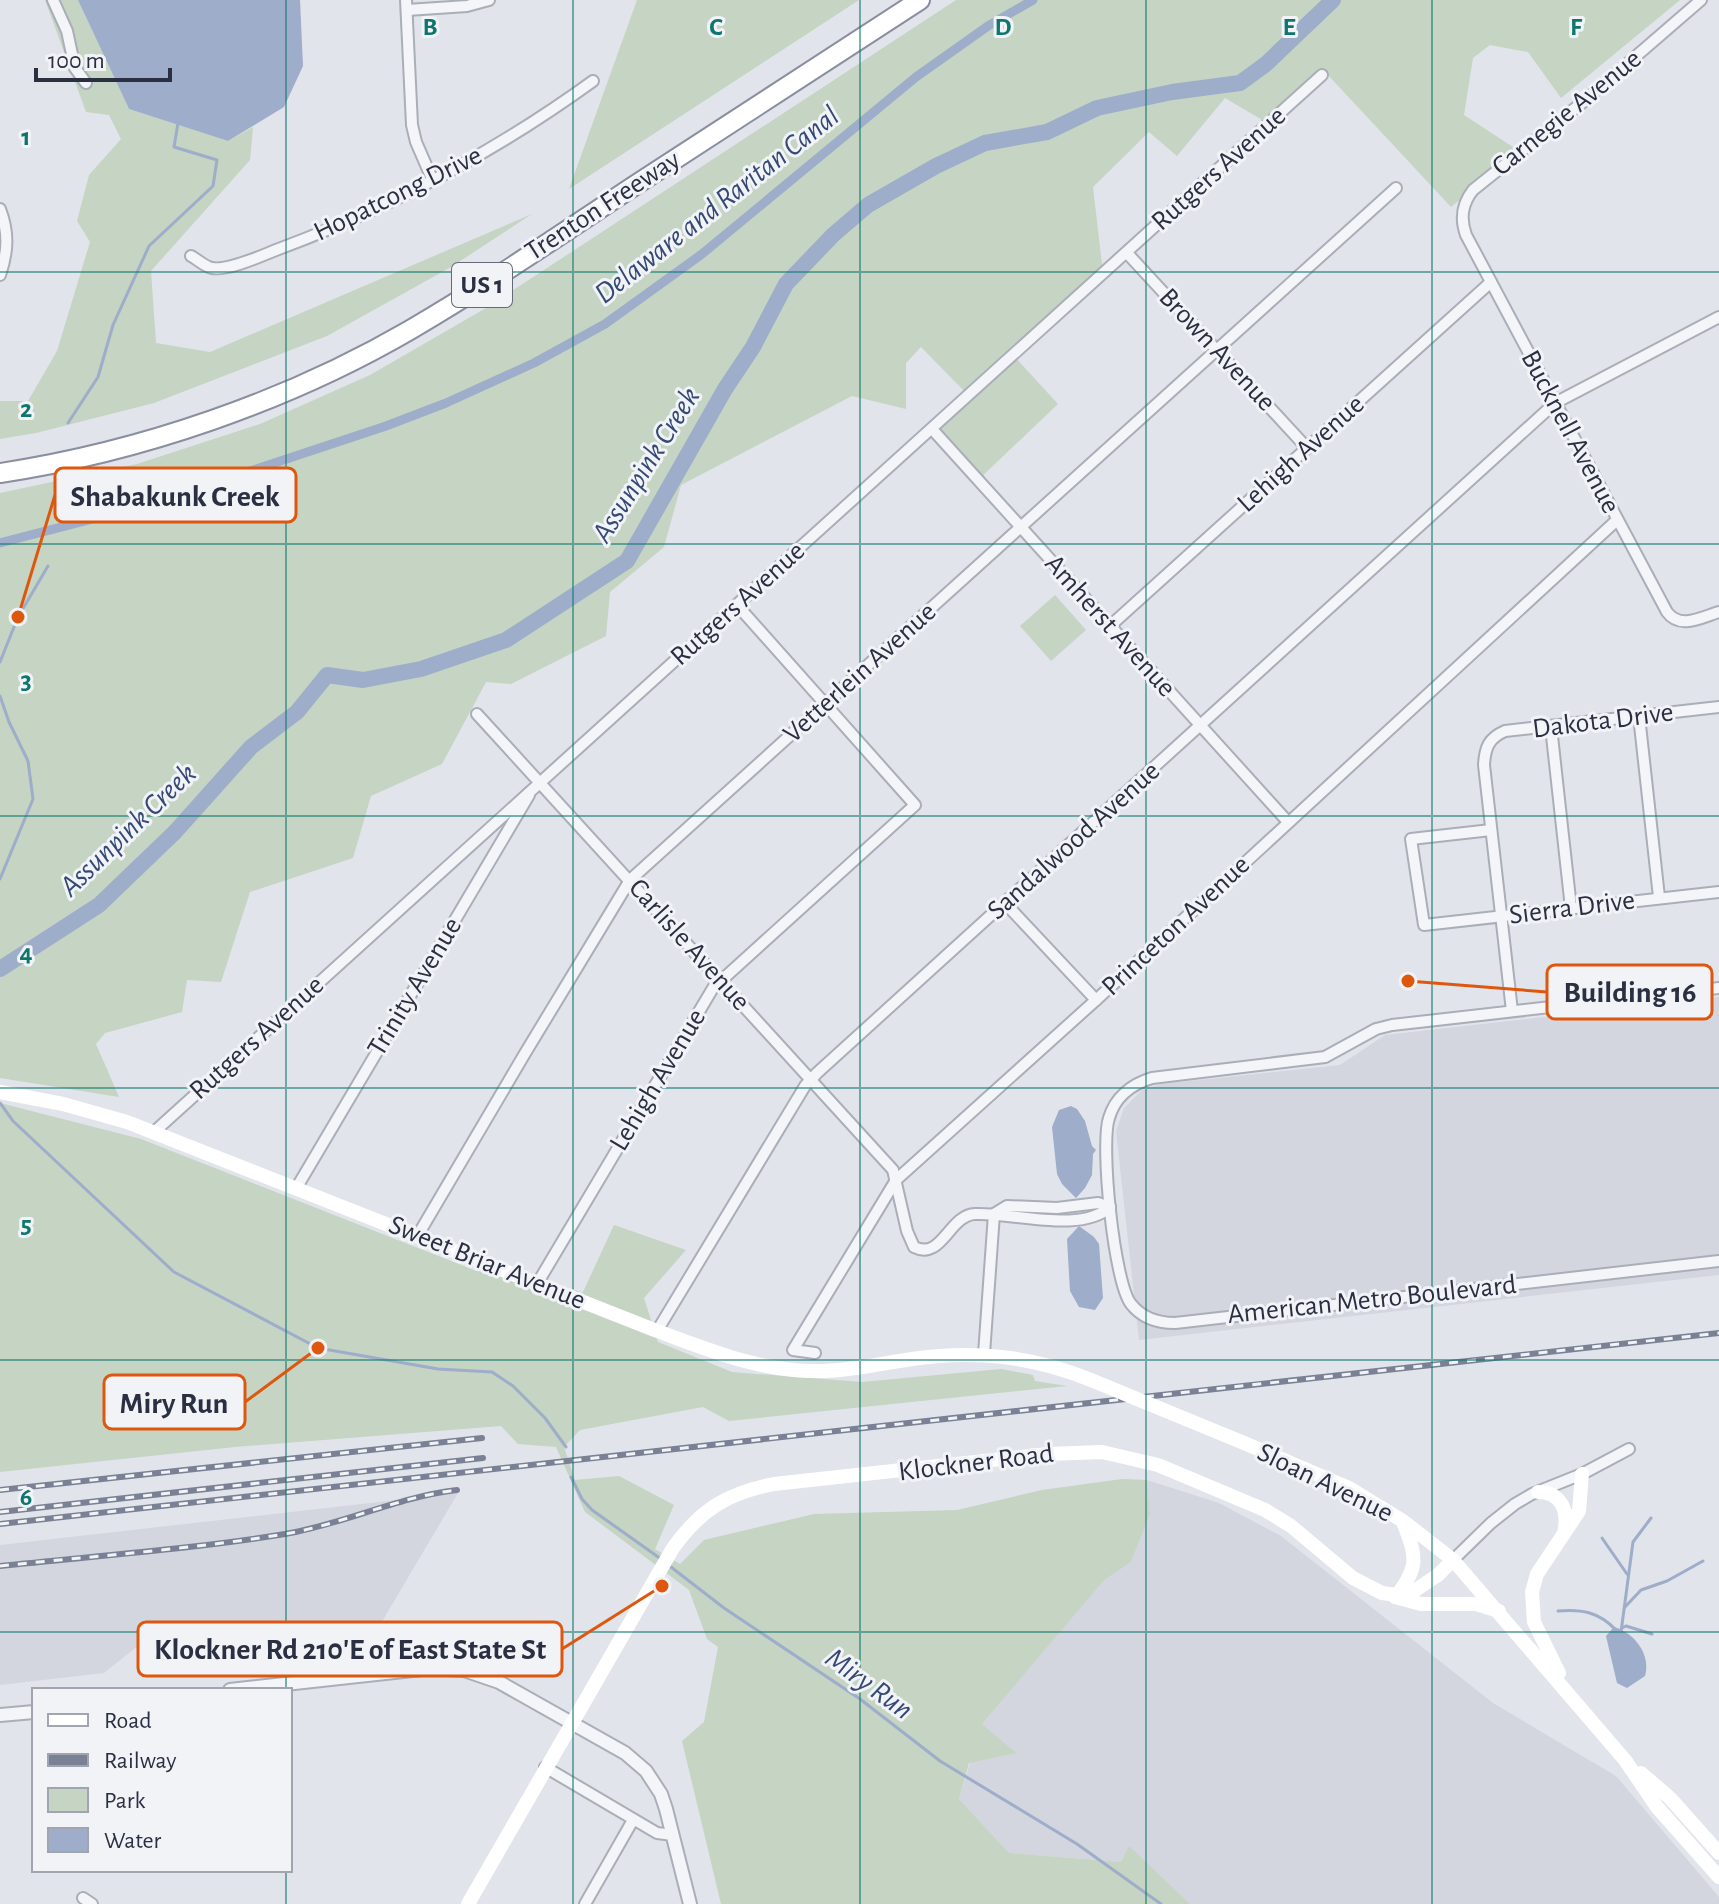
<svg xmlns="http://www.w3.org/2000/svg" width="1719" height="1904" font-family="'Alegreya Sans',sans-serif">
<rect width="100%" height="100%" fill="#e1e4ea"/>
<!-- built -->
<g fill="#d3d6df">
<polygon points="1719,997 1719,1275 1139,1340 1116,1131 1124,1108 1142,1090 1161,1084 1340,1065 1385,1035"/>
<polygon points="1147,1480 1219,1503 1281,1536 1493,1703 1616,1776 1719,1897 1719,1904 1190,1904 1129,1847 1121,1862 1009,1853 959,1799 982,1724 1104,1579 1131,1562 1150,1514"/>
<polygon points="458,1493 364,1652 195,1671 192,1653 170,1655 165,1624 104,1673 0,1685 0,1545"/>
</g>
<!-- green -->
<g fill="#c5d4c3">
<polygon points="45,0 78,0 129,109 228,141 253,127 250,160 151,271 156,343 210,352 532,214 451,267 327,336 154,403 36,433 0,439 0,401 28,401 57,351 90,242 77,221 89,175 121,139 109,115 86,112"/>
<polygon points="637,0 859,0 569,189"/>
<polygon points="956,0 1680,0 1561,98 1528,52 1490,45 1473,58 1464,115 1519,151 1451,207 1327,74 1264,121 1225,98 1177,156 1149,132 1093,187 1103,273 1013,355 1058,404 975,483 928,431 968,395 921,347 906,363 906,409 852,396 681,485 664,547 610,592 606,636 511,684 486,682 442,764 371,796 353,858 250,892 221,982 187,980 182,1012 105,1033 96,1044 119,1097 0,1078 0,493 137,464 260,424 370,375 486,308"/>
<polygon points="1055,595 1086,630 1051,661 1020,626"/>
<polygon points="0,1103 141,1139 474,1270 583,1292 614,1225 686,1250 644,1298 658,1342 732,1372 862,1382 1001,1369 1033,1375 1035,1381 1067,1386 729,1421 703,1407 580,1430 564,1447 575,1480 619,1476 674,1505 655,1549 680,1564 704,1540 814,1514 957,1510 1042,1490 1122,1479 1147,1480 1150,1514 1131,1562 1104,1580 982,1724 1016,1753 969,1763 959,1799 1009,1853 1121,1862 1129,1846 1190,1904 721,1904 682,1741 704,1722 718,1647 707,1639 689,1590 585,1512 556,1447 518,1444 501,1426 235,1447 0,1472"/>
</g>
<!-- water -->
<g fill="#9dadca">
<polygon points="78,0 300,0 303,66 284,107 228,141 129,109"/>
<polygon points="1071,1106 1077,1109 1085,1121 1092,1146 1096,1150 1093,1154 1092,1175 1085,1188 1076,1198 1062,1184 1057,1174 1052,1127 1059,1110"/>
<polygon points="1079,1226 1094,1237 1099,1244 1103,1298 1095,1310 1079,1307 1070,1291 1067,1239"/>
<path d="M1614,1627C1635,1633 1651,1655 1645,1676L1627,1688L1617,1683L1606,1636Z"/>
</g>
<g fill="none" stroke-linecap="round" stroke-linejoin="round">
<!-- stream -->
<g stroke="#9dadca" stroke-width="3">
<polyline points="68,423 98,377 113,325 149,246 213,186 217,160 174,147 178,123"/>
<polyline points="0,662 18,617 48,566"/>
<polyline points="0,696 9,722 28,761 33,799 0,879"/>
<polyline points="0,1103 13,1121 174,1272 318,1348 438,1369 492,1372 513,1386 545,1418 566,1447"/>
<polyline points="571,1477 582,1499 592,1510 661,1559"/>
<polyline points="1602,1538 1627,1574"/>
<polyline points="667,1564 724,1608 860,1699 940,1761 1077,1844 1161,1904"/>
<polyline points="1625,1607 1641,1590 1667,1581 1703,1561"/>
<path d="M1558,1611C1582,1609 1599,1612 1616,1630"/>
<polyline points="1622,1628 1626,1626 1652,1634"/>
<polyline points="1621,1632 1633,1542 1651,1518"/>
</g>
<!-- canal -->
<polyline stroke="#9dadca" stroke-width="9" points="0,543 154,503 386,426 446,403 534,363 605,324 702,254 916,77 988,26 1033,0"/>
<!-- river -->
<polyline stroke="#9dadca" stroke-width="16" points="0,969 99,905 175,832 251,747 297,712 327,675 363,680 421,669 506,640 627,561 725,389 753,347 786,284 833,235 868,205 936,166 985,143 1047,132 1097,108 1172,92 1240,83 1266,64 1333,0"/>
<defs>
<g id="minor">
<polyline points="53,0 67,31 75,68 86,83"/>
<polyline points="406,0 412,125 416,142 433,181"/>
<path d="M1701,0L1583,102L1473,190C1462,204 1460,218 1466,235L1667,612C1680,630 1702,617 1719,612"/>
<polyline points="407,10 467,6 489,0"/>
<path d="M0,209C9,232 8,252 0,275"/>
<polyline points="1127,253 1307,448"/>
<path d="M191,256C197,259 205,267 212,268C228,271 261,256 276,250C390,208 495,152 593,81"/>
<polyline points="932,429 1288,822"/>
<polyline points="1110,626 1491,282"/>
<path d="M477,714L893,1170L907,1231L914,1247C942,1261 949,1215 975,1214C1012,1212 1081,1234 1110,1207"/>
<polyline points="1639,716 1659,897"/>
<polyline points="1551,727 1571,908"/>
<polyline points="1491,830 1411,839 1424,925 1719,892"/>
<polyline points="1005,903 1096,1000"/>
<path d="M1719,988L1392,1025L1376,1029L1325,1057L1152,1078C1132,1084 1115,1097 1109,1118C1100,1144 1114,1283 1131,1304C1142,1318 1158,1323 1175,1323L1719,1261"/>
<path d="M1512,1011L1484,765C1485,747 1489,738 1505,731L1719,707"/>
<polyline points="154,1132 1322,75"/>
<polyline points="297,1187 529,795"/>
<polyline points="994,1214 1007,1206 1057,1208 1098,1203 1110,1207"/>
<polyline points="418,1235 524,1055 630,880 1396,188"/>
<polyline points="537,1284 713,988 915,805 737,605"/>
<polyline points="657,1331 805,1086 817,1073 1555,403 1719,317"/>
<polyline points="815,1353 793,1350 896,1180 1096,1000 1617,520"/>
<polyline points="984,1354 994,1214"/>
<polyline points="1453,1560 1491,1523 1515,1504 1532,1494 1582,1474 1629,1449"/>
<polyline points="545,1767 657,1833 673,1835"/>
<polyline points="83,1898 92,1904"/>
<polyline points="585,1904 633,1820"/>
</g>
<g id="tertiary">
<polyline points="230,1690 431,1668 464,1670 499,1682 625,1753 646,1771 661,1794 666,1809 690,1904"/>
<polyline points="0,1715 34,1712"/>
</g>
<path id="motorway" d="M0,473C140,452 288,401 410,330C489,284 564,232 640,182C733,121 827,61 920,0"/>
</defs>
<!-- minor casing -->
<use href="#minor" stroke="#aaaeb8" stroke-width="14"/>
<!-- tertiary casing -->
<use href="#tertiary" stroke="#aaaeb8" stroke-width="16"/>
<!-- motorway casing -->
<use href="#motorway" stroke="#898fa1" stroke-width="22"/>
<!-- minor -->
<use href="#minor" stroke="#f4f5f8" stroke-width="10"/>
<!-- tertiary -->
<use href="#tertiary" stroke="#f4f5f8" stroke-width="12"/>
<!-- secondary -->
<g stroke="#fff" stroke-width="14">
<path d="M0,1092L63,1104L127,1122L657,1331C707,1349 756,1370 810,1371C844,1372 878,1364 912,1359C976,1350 1032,1356 1091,1380"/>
<polyline points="1244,1443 1349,1488 1403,1521 1453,1560 1625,1760 1657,1807 1719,1877"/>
<path d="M1538,1492C1562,1492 1569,1512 1564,1533"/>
<path d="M1397,1595C1420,1565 1416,1556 1403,1522"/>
<polyline points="1395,1597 1421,1604 1476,1604 1499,1611"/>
<polyline points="1559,1673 1534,1622 1532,1592 1537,1574 1579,1511 1582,1474"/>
<polyline points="1641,1773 1670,1798 1719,1853"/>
<path d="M468,1904L673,1548C701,1509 728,1493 774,1484L1048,1454L1102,1452L1158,1465L1265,1510L1291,1526L1353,1578L1382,1593L1397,1595L1414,1591L1438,1575L1453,1560"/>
</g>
<!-- motorway -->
<use href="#motorway" stroke="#fff" stroke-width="18"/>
<defs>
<g id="rail">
<polyline points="0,1490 482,1438"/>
<polyline points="0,1512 483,1458"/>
<polyline points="0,1524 1719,1333"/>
<path d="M0,1566C94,1556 193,1549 285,1534C344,1524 397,1497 457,1490"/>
</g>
</defs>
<!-- rail casing -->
<use href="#rail" stroke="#7b8194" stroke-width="6"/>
<!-- rail -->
<use href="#rail" stroke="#f1f3f7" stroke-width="3" stroke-dasharray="9" stroke-linecap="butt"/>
<!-- secondary-bridge -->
<polyline stroke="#fff" stroke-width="14" points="1091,1380 1244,1443"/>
</g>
<!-- grid -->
<path fill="none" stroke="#0f766e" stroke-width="2" stroke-opacity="0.55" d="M286,0V1690M573,0V1904M860,0V1904M1146,0V1904M1432,0V1904M0,272H1719M0,544H1719M0,816H1719M0,1088H1719M0,1360H1719M0,1632H1719M286,1870V1904"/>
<g text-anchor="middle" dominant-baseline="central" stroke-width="6" stroke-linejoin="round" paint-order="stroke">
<!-- shield labels -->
<rect fill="#f1f3f7" stroke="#666a78" stroke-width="2" x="452" y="263" width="60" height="44" rx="6"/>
<g font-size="26" font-weight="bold" fill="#2a2f42">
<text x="482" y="285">US 1</text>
</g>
<!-- street labels -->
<g font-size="28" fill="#2a2f42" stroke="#f1f3f7">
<text transform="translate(1567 113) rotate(-39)">Carnegie Avenue</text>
<text transform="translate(1219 169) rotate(-42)">Rutgers Avenue</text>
<text transform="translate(398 194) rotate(-26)">Hopatcong Drive</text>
<text transform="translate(603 206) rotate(-33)">Trenton Freeway</text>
<text transform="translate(1217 350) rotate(47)">Brown Avenue</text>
<text transform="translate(1570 432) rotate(62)">Bucknell Avenue</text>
<text transform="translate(1301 454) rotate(-42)">Lehigh Avenue</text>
<text transform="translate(738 604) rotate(-42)">Rutgers Avenue</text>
<text transform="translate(1110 626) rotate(48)">Amherst Avenue</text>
<text transform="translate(860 673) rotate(-42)">Vetterlein Avenue</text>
<text transform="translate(1603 721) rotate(-7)">Dakota Drive</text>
<text transform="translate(1074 841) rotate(-42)">Sandalwood Avenue</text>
<text transform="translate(1572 908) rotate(-7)">Sierra Drive</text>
<text transform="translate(1176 926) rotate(-43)">Princeton Avenue</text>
<text transform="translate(689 945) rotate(48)">Carlisle Avenue</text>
<text transform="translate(415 987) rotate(-59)">Trinity Avenue</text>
<text transform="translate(257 1038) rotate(-42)">Rutgers Avenue</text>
<text transform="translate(658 1080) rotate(-59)">Lehigh Avenue</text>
<text transform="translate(487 1263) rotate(22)">Sweet Briar Avenue</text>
<text transform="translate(1372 1300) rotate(-6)">American Metro Boulevard</text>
<text transform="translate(976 1463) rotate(-7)">Klockner Road</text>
<text transform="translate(1325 1483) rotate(26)">Sloan Avenue</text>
</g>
<!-- water labels -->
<g font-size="30" font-style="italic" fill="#344976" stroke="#f1f3f7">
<text transform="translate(717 205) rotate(-38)">Delaware and Raritan Canal</text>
<text transform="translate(646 465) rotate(-58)">Assunpink Creek</text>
<text transform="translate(128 830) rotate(-44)">Assunpink Creek</text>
<text transform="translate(869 1684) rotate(36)">Miry Run</text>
</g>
</g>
<g font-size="26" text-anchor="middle" font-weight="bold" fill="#0f766e" stroke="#f1f3f7" stroke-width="6" stroke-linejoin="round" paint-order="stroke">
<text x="430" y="35">B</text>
<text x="716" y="35">C</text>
<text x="1003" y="35">D</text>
<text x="1289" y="35">E</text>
<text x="1576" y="35">F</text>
<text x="26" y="145">1</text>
<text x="26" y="417">2</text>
<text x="26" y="689">3</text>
<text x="26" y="961">4</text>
<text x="26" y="1233">5</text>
<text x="26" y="1505">6</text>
</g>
<!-- callouts -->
<path fill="none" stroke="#de570f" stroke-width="3" d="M18 617L55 495M1408 981L1547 992M318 1348L245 1402M662 1586L562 1649"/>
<g fill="#de570f" stroke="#f1f3f7" stroke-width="3">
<circle cx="18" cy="617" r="8"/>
<circle cx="1408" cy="981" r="8"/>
<circle cx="318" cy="1348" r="8"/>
<circle cx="662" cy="1586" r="8"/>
</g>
<g fill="#f1f3f7" stroke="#de570f" stroke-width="3">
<rect x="55" y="468" width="241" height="54" rx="8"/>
<rect x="1547" y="965" width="165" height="54" rx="8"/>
<rect x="104" y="1375" width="141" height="54" rx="8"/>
<rect x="138" y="1622" width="424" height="54" rx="8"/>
</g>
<g font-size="30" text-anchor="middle" font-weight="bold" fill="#2a2f42">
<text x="175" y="506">Shabakunk Creek</text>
<text x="1630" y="1002">Building 16</text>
<text x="174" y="1413">Miry Run</text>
<text x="350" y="1659">Klockner Rd 210'E of East State St</text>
</g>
<!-- legend -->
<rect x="32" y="1688" width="260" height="184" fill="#f1f3f7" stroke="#a1a5af" stroke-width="2"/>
<rect x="48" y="1714" width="40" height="12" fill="#ffffff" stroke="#a1a5af" stroke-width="2"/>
<text x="104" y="1728" font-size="24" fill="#2a2f42">Road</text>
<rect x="48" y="1754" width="40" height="12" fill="#7b8194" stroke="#a1a5af" stroke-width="2"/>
<text x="104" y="1768" font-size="24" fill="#2a2f42">Railway</text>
<rect x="48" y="1788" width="40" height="24" fill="#c5d4c3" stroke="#a1a5af" stroke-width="2"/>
<text x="104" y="1808" font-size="24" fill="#2a2f42">Park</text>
<rect x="48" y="1828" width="40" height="24" fill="#9dadca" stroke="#a1a5af" stroke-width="2"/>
<text x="104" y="1848" font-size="24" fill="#2a2f42">Water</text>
<!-- scale -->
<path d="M36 68v12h134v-12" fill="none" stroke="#2a2f42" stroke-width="4"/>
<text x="48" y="68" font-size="24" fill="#2a2f42" stroke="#f1f3f7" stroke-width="6" paint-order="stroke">100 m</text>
</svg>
